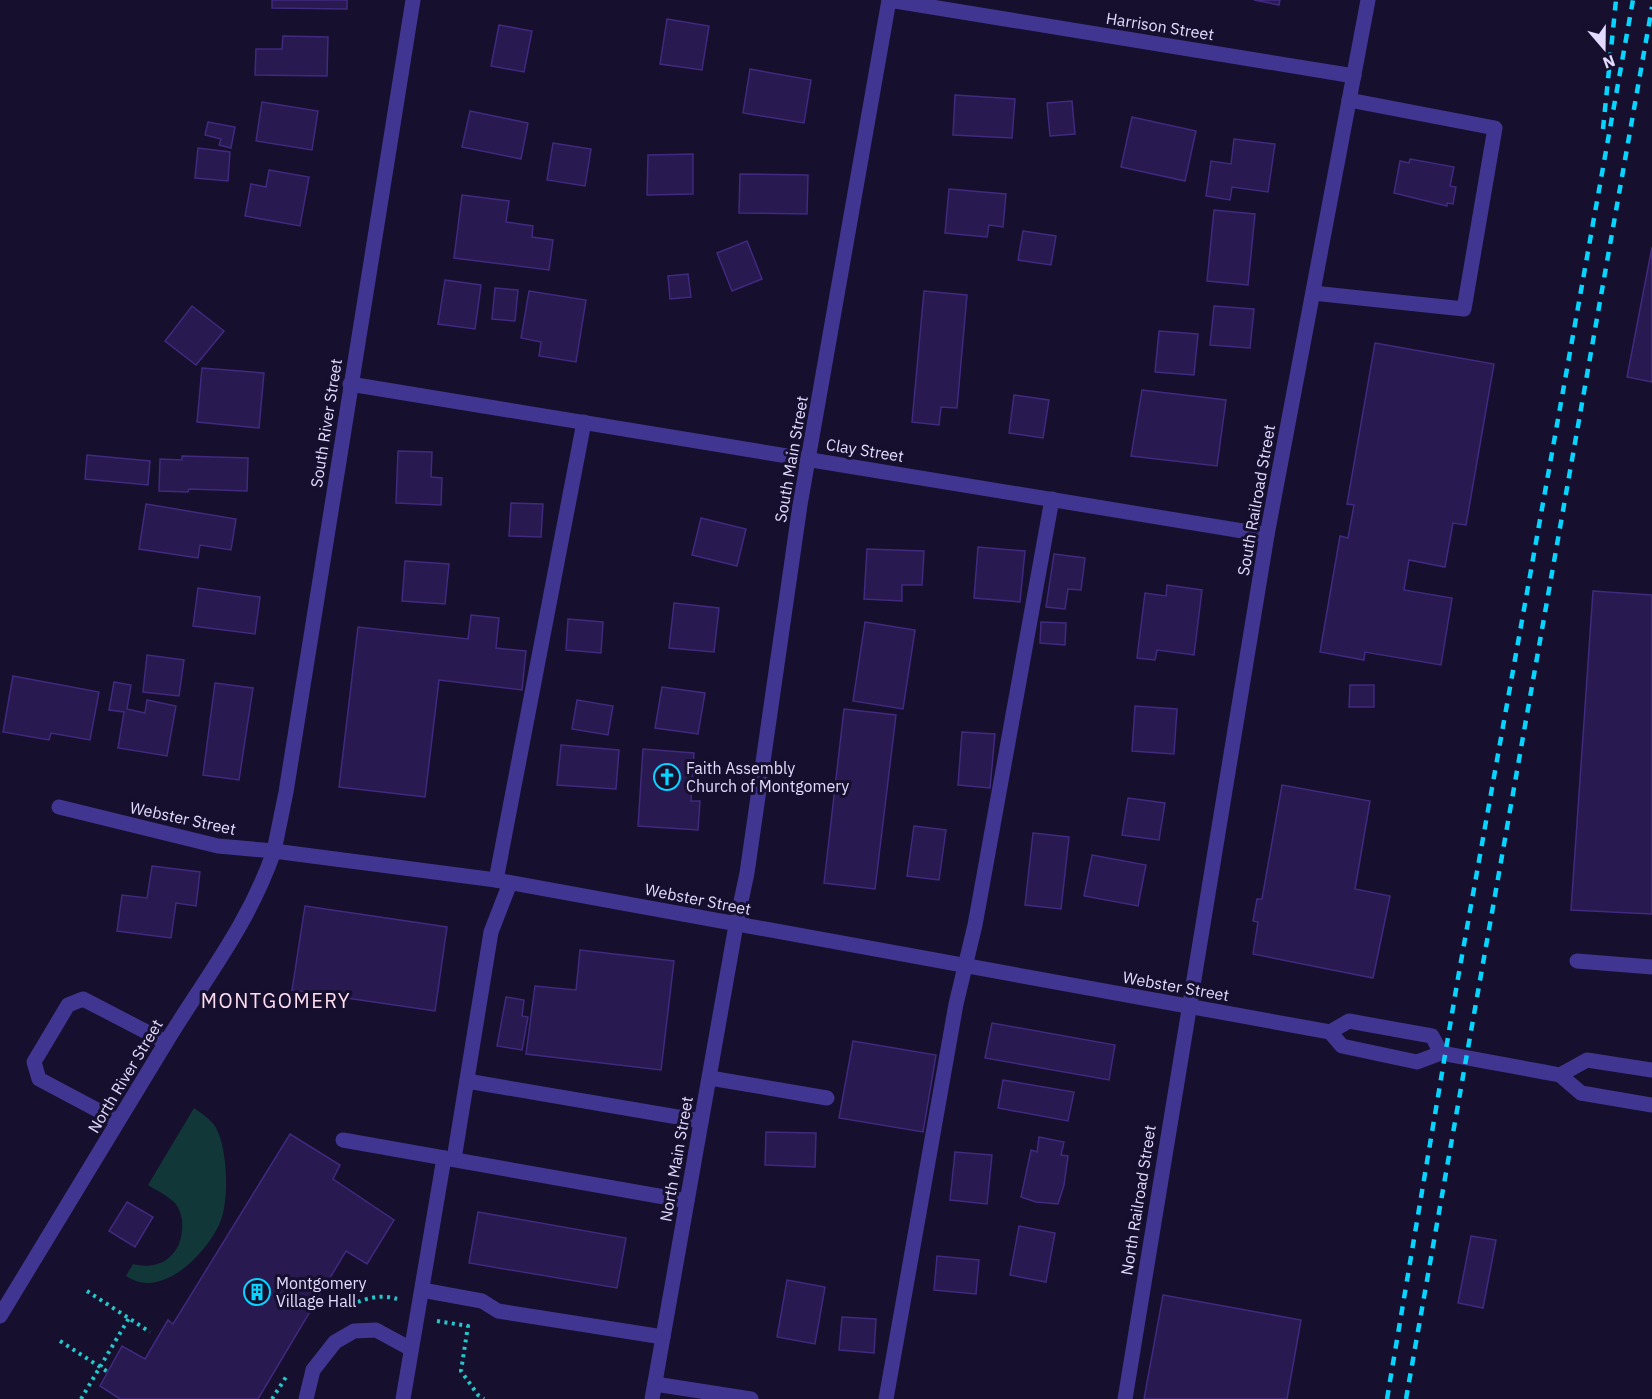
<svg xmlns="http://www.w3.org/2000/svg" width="1652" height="1399" font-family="'IBM Plex Sans',sans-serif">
<rect width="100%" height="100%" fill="#160f2d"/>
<!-- green -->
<path fill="#113738" d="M194,1108C201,1113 210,1119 215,1126C228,1147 230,1203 219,1225C204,1256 161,1300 126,1276L133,1264C164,1272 185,1251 182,1220C181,1214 179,1208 175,1203C168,1196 156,1190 148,1185Z"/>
<!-- building -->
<g fill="#281950" stroke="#40297f" stroke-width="1.5">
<polygon points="272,0 347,0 347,9 272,8"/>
<polygon points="1254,0 1280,0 1279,5"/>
<polygon points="667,19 709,26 702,70 660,64"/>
<polygon points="499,25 532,31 524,72 491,66"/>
<polygon points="283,36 328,37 327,76 255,75 256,49 282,49"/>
<polygon points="750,69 811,80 804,123 743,113"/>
<polygon points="955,95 1015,99 1012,138 953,135"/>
<polygon points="1072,101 1075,134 1050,136 1047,103"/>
<polygon points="262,102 318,111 312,150 256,141"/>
<polygon points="470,111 528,123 521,159 462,147"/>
<polygon points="1132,117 1196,131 1185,181 1121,167"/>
<polygon points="208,122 235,127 231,148 219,145 221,139 205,135"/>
<polygon points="1234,139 1275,144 1268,192 1232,187 1230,200 1206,196 1211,161 1231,164"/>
<polygon points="553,143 591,149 585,186 547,180"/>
<polygon points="198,148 230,152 228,181 195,178"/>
<polygon points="693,154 693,194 647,195 648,155"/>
<polygon points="1410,159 1454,167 1450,186 1456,187 1453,204 1447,203 1447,206 1394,193 1400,161 1409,163"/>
<polygon points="269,170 309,177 300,226 245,216 251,184 266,187"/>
<polygon points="740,174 808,175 807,214 739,213"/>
<polygon points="949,189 1006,194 1003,227 989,225 987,237 945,233"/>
<polygon points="462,195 509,201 506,222 533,226 532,237 553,240 549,270 454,258"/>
<polygon points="1214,210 1255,214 1248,285 1207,281"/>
<polygon points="1023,231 1056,236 1051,265 1018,260"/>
<polygon points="747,241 762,279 732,291 717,253"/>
<polygon points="1652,247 1652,382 1627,377"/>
<polygon points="688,274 691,297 670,299 668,276"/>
<polygon points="445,280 481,285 475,329 438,324"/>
<polygon points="495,288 518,290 515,321 492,319"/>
<polygon points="529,291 586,300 576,362 539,356 541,342 521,338"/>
<polygon points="924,291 967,295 957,408 941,407 939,425 912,422"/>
<polygon points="192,306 224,331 196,365 165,341"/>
<polygon points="1214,306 1254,309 1250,348 1210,345"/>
<polygon points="1159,331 1198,334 1194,375 1155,372"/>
<polygon points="1375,343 1494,364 1466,525 1453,523 1445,567 1409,560 1404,590 1452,598 1441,665 1365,652 1364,660 1320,652 1340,536 1348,538 1354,505 1347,504"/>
<polygon points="202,368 264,373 259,428 197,422"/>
<polygon points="1142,390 1226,400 1217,466 1131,456"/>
<polygon points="1014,395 1049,400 1043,438 1009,433"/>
<polygon points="398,451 432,452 431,477 442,478 441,505 396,503"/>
<polygon points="87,455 150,461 148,485 85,479"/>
<polygon points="182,456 248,458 247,491 189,489 188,492 159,491 160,459 182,460"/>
<polygon points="511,503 543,504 541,537 509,536"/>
<polygon points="146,504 236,519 231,550 200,545 198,558 139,549"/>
<polygon points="701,518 746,529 737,566 692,555"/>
<polygon points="978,547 1025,551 1020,602 974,598"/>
<polygon points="867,549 924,551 922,585 902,585 902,601 864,599"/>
<polygon points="1054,554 1085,558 1081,590 1068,589 1065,609 1046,607"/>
<polygon points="405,561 449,564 445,604 402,601"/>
<polygon points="1167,585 1202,590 1194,655 1157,650 1155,660 1137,658 1145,593 1166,596"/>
<polygon points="198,588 260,597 255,634 193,626"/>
<polygon points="1593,591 1652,595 1652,914 1571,910"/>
<polygon points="674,603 719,608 714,652 669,648"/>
<polygon points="471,615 499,618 496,648 526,651 522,690 439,680 425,797 339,787 358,627 468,639"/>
<polygon points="568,619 603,622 601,653 566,650"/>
<polygon points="865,622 915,630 903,709 853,701"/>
<polygon points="1041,622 1066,623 1065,645 1040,643"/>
<polygon points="147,655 184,660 179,696 143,692"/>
<polygon points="13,676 99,692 90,740 51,733 49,740 3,732"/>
<polygon points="114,682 131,685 127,709 145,713 147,700 176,706 167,756 118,748 124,712 109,710"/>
<polygon points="215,683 253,688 239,780 203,775"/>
<polygon points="1350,685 1374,685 1374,707 1349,707"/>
<polygon points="662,687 705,693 698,734 655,728"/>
<polygon points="577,700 613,706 608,735 572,729"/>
<polygon points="1135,706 1177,709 1174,754 1132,751"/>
<polygon points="844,709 896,715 875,889 824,883"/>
<polygon points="962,732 995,734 990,788 958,785"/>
<polygon points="561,745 619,750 616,789 557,785"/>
<polygon points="643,749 694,753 691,801 700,801 698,830 638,826"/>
<polygon points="1282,785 1370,801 1355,889 1390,896 1373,978 1253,954 1258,922 1253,921 1257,899 1262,899"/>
<polygon points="1128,798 1165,803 1159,840 1122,835"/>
<polygon points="914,826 946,830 939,880 907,876"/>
<polygon points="1033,833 1069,837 1061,909 1025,905"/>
<polygon points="1092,855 1146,865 1138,906 1084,896"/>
<polygon points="152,866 200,872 196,906 176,903 171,938 117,931 122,895 147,898"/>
<polygon points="305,906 447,927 435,1011 292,990"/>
<polygon points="580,950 674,961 661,1070 526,1054 535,986 576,990"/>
<polygon points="506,997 524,1000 522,1016 528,1017 522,1050 497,1046"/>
<polygon points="992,1023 1115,1045 1109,1080 985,1058"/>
<polygon points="853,1041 936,1055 923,1132 839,1118"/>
<polygon points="1003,1080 1074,1092 1068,1121 998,1108"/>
<polygon points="766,1132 816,1133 815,1167 765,1165"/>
<polygon points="290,1134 340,1165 333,1179 394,1220 367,1264 346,1251 258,1399 120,1399 100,1386 122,1346 145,1359 168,1320 173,1324"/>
<polygon points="1039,1137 1064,1142 1061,1155 1068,1156 1064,1185 1058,1204 1036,1202 1021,1197 1031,1150 1037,1152"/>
<polygon points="955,1152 992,1155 987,1204 950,1200"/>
<polygon points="127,1202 153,1217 135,1247 109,1231"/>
<polygon points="478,1212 626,1238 617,1288 469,1263"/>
<polygon points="1019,1226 1055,1233 1046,1282 1010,1275"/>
<polygon points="1471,1236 1496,1240 1483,1308 1458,1303"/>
<polygon points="937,1256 979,1260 976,1294 934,1290"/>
<polygon points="787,1280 825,1287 815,1344 777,1337"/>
<polygon points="1163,1295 1301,1320 1287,1399 1144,1399"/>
<polygon points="842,1317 876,1319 874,1353 839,1350"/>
</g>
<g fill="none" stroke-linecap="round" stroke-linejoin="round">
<!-- path -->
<g stroke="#24c7ca" stroke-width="4" stroke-dasharray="3 4.5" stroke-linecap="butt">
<polyline points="87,1291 150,1332"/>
<path d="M344,1308C361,1300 378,1293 397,1299"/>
<polyline points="437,1321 468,1326 461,1371 478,1395 484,1399"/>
<polyline points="60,1341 108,1372"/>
<polyline points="81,1399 129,1318"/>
<polyline points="272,1399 286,1377"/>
</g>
<!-- service -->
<g stroke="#403691" stroke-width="15">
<polyline points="1313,293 1464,309 1495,128 1349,100"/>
<polyline points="496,880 584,422"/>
<polyline points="1577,961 1652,967"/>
<polyline points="710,1078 827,1098"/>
<polyline points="467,1081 701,1121"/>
<polyline points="118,1121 39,1079 34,1062 68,1005 83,999 166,1042"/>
<polyline points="343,1140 687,1201"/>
<polyline points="454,1159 491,932 510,883"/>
<polyline points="422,1290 482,1301 498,1311 663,1337"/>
<polyline points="306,1399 313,1370 335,1342 354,1331 376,1330 411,1349"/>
<polyline points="403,1399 444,1158"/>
<polyline points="886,1399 956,1004 975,925 1052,499"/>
</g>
<!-- minor -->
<g stroke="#403691" stroke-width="15">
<polyline points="889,0 1354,76"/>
<polyline points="350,384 1267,535"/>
<polyline points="59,807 218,846 274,851 286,792 413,0"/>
<polyline points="736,925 747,873 800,505 889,0"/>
<polyline points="655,1384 751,1399"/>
<polyline points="1125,1399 1267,535 1368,0"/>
</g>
<!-- tertiary -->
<g stroke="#403691" stroke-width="15">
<polyline points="1330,1032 1349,1021 1432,1036 1441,1053"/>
<polyline points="1560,1075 1587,1060 1652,1070"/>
<path d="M0,1316C55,1226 109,1135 165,1044C205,978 248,926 274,851L496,880L1330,1032L1342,1046L1417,1062L1441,1053L1544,1072L1560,1075L1581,1093L1652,1105"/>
<polyline points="652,1399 736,925"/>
</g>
<!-- rail -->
<g stroke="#07d4ff" stroke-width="4.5" stroke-dasharray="9 8" stroke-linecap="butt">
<polyline points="1603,129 1616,0"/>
<polyline points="1387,1399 1458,978 1633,0"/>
<polyline points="1406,1399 1652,7"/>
</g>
</g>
<!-- icons -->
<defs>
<symbol id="church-ring" viewBox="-11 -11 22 22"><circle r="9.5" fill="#160f2d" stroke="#07d4ff" stroke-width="1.5"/><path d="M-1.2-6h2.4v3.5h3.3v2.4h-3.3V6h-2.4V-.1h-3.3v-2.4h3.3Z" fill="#07d4ff"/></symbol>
<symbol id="building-ring" viewBox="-11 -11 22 22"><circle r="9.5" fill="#160f2d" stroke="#07d4ff" stroke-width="1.5"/><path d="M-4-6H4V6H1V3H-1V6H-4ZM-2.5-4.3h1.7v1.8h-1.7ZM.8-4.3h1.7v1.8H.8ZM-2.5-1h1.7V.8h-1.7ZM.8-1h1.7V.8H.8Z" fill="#07d4ff"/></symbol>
</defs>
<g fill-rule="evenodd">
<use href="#church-ring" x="652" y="762" width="30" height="30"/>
<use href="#building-ring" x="242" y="1277" width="30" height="30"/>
</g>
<g text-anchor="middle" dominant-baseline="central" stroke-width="6" stroke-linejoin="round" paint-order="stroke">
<!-- street labels -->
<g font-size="16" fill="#e2dbff" stroke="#160f2d">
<text transform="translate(1160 26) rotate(9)">Harrison Street</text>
<text transform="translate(326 423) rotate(-81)">South River Street</text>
<text transform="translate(865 450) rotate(9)">Clay Street</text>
<text transform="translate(791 459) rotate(-80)">South Main Street</text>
<text transform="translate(1256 500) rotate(-80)">South Railroad Street</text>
<text transform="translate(183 818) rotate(12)">Webster Street</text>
<text transform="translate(698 899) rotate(11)">Webster Street</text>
<text transform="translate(1176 986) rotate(10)">Webster Street</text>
<text transform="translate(125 1076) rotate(-59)">North River Street</text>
<text transform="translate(676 1159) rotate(-80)">North Main Street</text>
<text transform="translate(1138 1200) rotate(-81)">North Railroad Street</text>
</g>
<!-- poi labels -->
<g font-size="16" fill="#e2dbff" stroke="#160f2d" text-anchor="start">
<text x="686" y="768">Faith Assembly<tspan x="686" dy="18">Church of Montgomery</tspan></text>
<text x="276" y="1283">Montgomery<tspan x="276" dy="18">Village Hall</tspan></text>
</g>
<!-- quarter labels -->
<g font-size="20" letter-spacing="1.5" fill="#ffddf0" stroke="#160f2d">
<text x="276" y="1000">MONTGOMERY</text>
</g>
</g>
<!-- north arrow -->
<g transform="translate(1604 48) rotate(160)" stroke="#160f2d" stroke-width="4.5" paint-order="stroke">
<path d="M0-4.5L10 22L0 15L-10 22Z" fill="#e2dbff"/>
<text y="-9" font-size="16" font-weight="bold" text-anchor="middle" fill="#e2dbff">N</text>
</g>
</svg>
